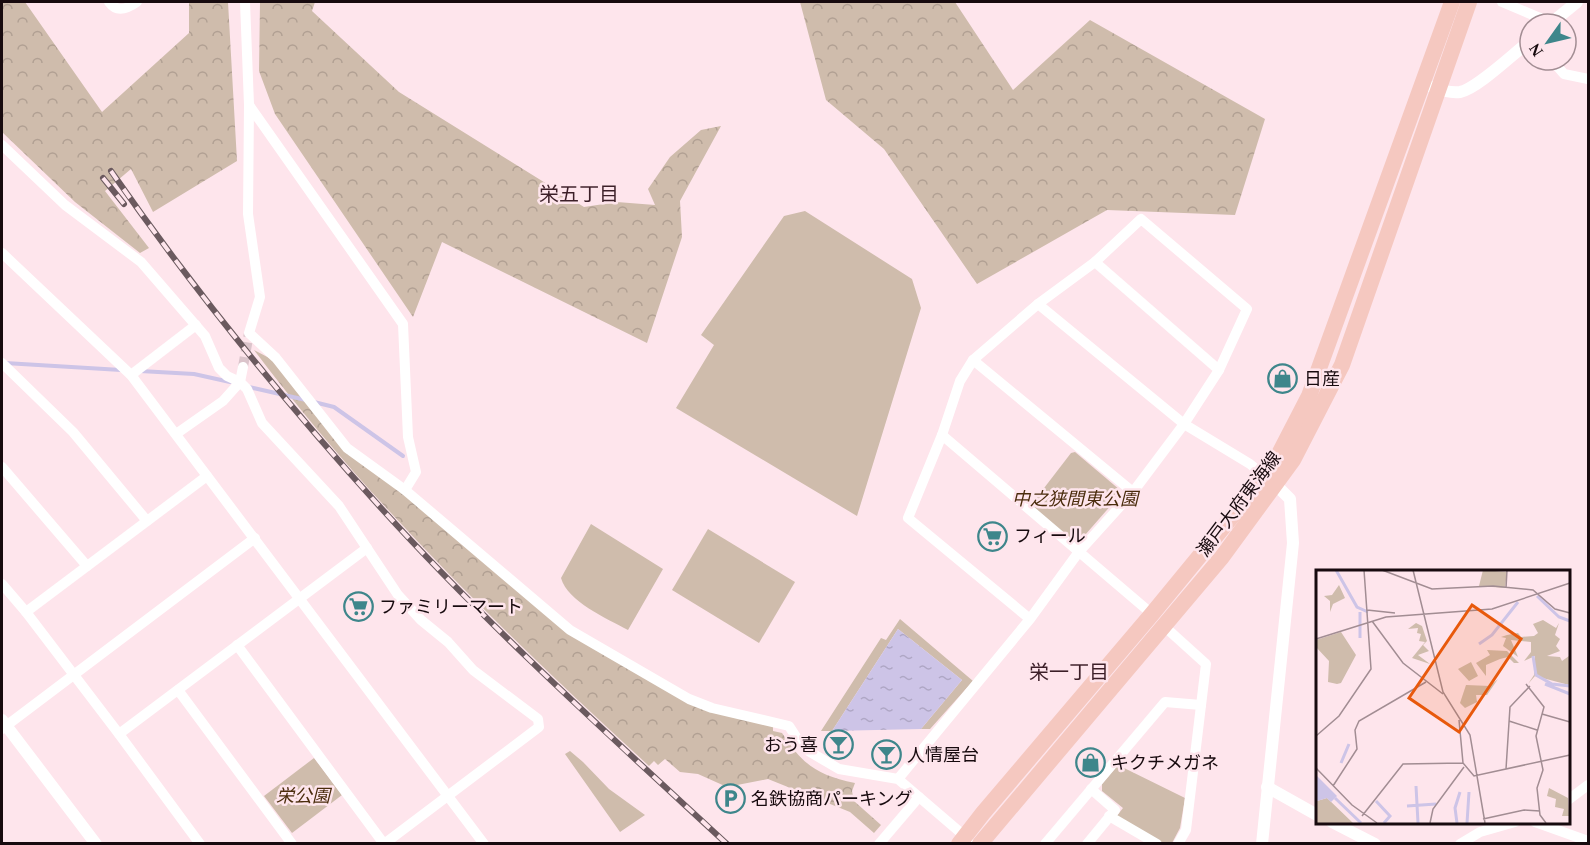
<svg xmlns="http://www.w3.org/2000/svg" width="1590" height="845" font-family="'Times New Roman','Noto Sans JP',serif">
<defs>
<pattern id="forest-crowns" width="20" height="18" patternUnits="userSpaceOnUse" patternTransform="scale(1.5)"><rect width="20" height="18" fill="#cfbcac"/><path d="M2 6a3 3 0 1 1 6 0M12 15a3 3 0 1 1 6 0" fill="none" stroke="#b1a093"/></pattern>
<pattern id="water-ripples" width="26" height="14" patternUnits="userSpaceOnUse" patternTransform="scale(1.5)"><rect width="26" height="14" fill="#cdc4e7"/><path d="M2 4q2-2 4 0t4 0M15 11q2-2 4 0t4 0" fill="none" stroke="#afa7c5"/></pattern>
</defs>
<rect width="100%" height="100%" fill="#fee5ec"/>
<!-- green -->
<g fill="#cfbcac">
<polygon points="805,211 912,279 921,308 857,516 676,408 714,345 701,335 784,216"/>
<polygon points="1075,452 1120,490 1120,495 1078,543 1073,542 1031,505 1071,453"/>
<path d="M591,524L663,569L628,630C606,618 568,602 561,578Z"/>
<polygon points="708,529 795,582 759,643 672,590"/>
<polygon points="900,619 973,681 930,729 921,729 962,680 898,629 832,731 821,731 881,638 886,640"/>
<polygon points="570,751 583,762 609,789 645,815 620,832 565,754"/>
<polygon points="314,758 342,795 292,833 264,796"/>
<polygon points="1118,765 1185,798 1180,828 1172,843 1161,843 1116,817 1123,808 1102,791 1102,784"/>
</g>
<!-- forest -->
<g fill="url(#forest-crowns)">
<polygon points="2,2 25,2 102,112 189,33 189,2 228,2 237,161 153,212 131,169 105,191 149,248 140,253 75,202 2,132"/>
<polygon points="260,2 315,2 312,11 399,92 584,207 617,202 655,205 648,189 670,157 701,130 721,126 680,201 682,237 647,343 442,242 413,317 275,114 259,71"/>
<polygon points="800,2 955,2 1013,90 1090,20 1265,119 1235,215 1107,210 977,284 884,149 826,100"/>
<path d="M254,350L275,361L344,451L402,492L569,634L683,700L773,726V731L782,733C803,765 817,775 855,783L852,791L854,801L881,825L874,833L850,812L768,779L727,787L698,774L680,772L665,759L658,765L654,761L649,766C509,637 369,503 254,350Z"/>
</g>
<!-- water -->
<polygon fill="url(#water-ripples)" points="898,629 962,680 921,729 832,731"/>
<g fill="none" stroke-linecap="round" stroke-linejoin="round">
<!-- stream -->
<g stroke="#cdc4e7" stroke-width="4">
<polyline points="5,363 121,370"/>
<polyline points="140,371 194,374 230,382"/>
<polyline points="249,387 306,400"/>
<polyline points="314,402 334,407 403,456"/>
</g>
<!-- minor-tunnel -->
<polyline stroke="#dbc4cb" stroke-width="10" stroke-dasharray="10 5" stroke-linecap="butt" points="243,367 249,333"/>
<!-- minor -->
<g stroke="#fff" stroke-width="10">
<path d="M109,2C117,13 127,9 137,2"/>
<polyline points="245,2 249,105 248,214 260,297 249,333 276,358 347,448 405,490 570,630 689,699 712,708 789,726 800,743 810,752 839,769 898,779 968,839"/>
<polyline points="1502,2 1552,23"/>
<polyline points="1552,60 1564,74 1588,79"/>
<polyline points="249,105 403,324 408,437 416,472 405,490"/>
<polyline points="2,145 65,205 141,262 205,336 219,368 227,376 240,382 223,401 176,434"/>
<polyline points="2,253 131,375 484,844"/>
<polyline points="1095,262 1219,370"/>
<polyline points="1038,304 1184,424 1250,464 1268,479"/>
<polyline points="973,360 1133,492"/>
<polyline points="2,363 73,432 147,521"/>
<polyline points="131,375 196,325"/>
<polyline points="942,435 1152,614"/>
<polyline points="2,467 87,566"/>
<polyline points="2,584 26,612 119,734 200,844"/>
<polyline points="26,612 207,476"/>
<polyline points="1165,627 1206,664 1186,830 1178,844"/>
<polyline points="237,645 384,844 539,727 538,719 473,670 448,642 421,620 398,595 339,506 262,423 247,389 240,382 243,367"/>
<polyline points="178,690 292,844"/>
<polyline points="2,729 255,538"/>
<polyline points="119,734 367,548"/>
<polyline points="898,779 1030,619 1078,553 1133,492 1184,424 1219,370 1247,309 1141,219 1095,262 1038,304 973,360 960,381 942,435 908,518 1030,619"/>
<polyline points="1568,800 1588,785"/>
<polyline points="1109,816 1157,844"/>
<polyline points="1535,822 1588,841"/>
<polyline points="879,844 919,797"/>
<polyline points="1045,844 1165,702 1201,705"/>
<polyline points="1087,844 1115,810 1091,789"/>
<polyline points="1460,844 1480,832 1515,822"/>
</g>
<!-- tertiary -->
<g stroke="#fff" stroke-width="12">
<polyline points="1550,24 1577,2"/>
<path d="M1432,87C1440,90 1452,93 1460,92C1477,89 1515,52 1530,41"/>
<polyline points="2,720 96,844"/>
<polyline points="1267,787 1317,815"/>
<polyline points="1332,822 1375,844"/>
<polyline points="1262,844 1293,543 1290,499 1276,485"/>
</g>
<!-- primary -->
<g stroke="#f5c8c0" stroke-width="16">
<polyline points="959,844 983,813 1152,614 1248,497 1279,454 1309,396 1452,2"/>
<polyline points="980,844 1222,557 1293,460 1342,365 1469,2"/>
</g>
<defs>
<g id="rail">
<path d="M111,171C193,289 284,401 381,508C489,627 609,735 727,844"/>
<polyline points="103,178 124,204"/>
</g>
</defs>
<!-- rail casing -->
<use href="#rail" stroke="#6b5a5f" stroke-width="6"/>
<!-- rail -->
<use href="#rail" stroke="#fee5ec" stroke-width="4" stroke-dasharray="11" stroke-linecap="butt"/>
</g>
<!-- icons -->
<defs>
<symbol id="shop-ring" viewBox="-11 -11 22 22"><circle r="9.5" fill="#fee5ec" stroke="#3e868b" stroke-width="1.5"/><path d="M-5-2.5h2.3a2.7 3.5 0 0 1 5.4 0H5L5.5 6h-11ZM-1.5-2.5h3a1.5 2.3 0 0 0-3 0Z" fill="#3e868b"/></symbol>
<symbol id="supermarket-ring" viewBox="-11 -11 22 22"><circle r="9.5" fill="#fee5ec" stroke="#3e868b" stroke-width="1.5"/><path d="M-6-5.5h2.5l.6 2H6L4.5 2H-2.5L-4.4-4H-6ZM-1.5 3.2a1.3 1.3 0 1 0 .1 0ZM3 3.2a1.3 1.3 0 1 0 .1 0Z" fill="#3e868b"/></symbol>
<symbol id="bar-ring" viewBox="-11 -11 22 22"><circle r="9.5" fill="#fee5ec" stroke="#3e868b" stroke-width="1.5"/><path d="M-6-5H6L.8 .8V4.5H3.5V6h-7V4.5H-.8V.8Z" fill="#3e868b"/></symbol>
<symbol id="parking-ring" viewBox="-11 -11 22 22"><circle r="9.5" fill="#fee5ec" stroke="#3e868b" stroke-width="1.5"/><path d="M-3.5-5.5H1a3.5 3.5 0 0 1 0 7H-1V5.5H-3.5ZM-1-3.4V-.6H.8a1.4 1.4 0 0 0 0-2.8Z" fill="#3e868b"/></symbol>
</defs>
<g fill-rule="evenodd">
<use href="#shop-ring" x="1266" y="362" width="33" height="33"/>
<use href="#supermarket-ring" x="976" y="520" width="33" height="33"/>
<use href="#supermarket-ring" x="342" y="590" width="33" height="33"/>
<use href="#bar-ring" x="822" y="728" width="33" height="33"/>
<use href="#bar-ring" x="870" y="738" width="33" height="33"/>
<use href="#shop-ring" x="1074" y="746" width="33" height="33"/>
<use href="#parking-ring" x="714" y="782" width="33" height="33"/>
</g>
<g text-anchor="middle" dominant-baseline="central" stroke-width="5" stroke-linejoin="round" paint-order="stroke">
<!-- poi labels -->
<g font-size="18" fill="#170a0e" stroke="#fee5ec" text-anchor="start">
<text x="1304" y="379">日産</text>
<text x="1014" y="536">フィール</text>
<text x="379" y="607">ファミリーマート</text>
<text x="818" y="745" text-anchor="end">おう喜</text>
<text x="907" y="755">人情屋台</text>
<text x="1111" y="763">キクチメガネ</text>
<text x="751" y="799">名鉄協商パーキング</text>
</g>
<!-- park labels -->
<g font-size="18" font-style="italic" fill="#4a2c0c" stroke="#fee5ec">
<text x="1075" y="499">中之狭間東公園</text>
<text x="303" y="796">栄公園</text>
</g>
<!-- street labels -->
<g font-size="18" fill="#170a0e" stroke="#fee5ec">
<text transform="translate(1239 504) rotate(-53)">瀬戸大府東海線</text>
</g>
<!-- neighbourhood labels -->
<g font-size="20" fill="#3c1f28" stroke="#fee5ec">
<text x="579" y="194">栄五丁目</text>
<text x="1069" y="672">栄一丁目</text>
</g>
</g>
<!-- overview -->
<g transform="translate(1316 570)">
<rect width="254" height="254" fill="#fee5ec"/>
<path d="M167,0L191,2L189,18L163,16ZM25,62L40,85L25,113L21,114L12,112L13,91L0,77V70ZM155,92L162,106L153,111L142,99ZM0,226L1,231L11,228L37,253H0Z" fill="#cfbcac"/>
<path d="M23,15L29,28L17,34L14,42V31L8,26L16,25ZM227,50L240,58L243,53L239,65L244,69L240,76L244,81L231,86L244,87L246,91L253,86V115L219,106L212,114L218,105L219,86L208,91L215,82V72L195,70L202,87L187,76L190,68L185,67L191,65L202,63L205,67L218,66L222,63L217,54ZM100,53L106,56L111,71L107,75L113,81L102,85L114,94L96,88L109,72L103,71L105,64L101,63L102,58L92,59ZM171,80L191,81L203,93H198L192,87L184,89L170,95V106L160,93L174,85ZM182,109L171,125H160L161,132L149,138L144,133L150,115L174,116ZM233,218L252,228L253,246H246L248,239L239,237L240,229L231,226Z" fill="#cfbcac"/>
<path d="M0,205L21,226L15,232L11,228L1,231Z" fill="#cdc4e7"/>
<path fill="none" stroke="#cdc4e7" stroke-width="3" d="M20,0L41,37L52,42M221,26L243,47L254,51M44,42V68M163,74L176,65L202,32M217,86L220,105L236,114L254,116M229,114L254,124M25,193L33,174M100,216L102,253M19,228L45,253M60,231L74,246L68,253M91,236L120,234M141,253L139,238L144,222M151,253L153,222"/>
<path fill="none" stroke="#a28d93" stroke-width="1.5" d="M66,0L116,19L177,16L217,20L239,39L254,43M97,0L127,122L154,165L169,253M190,18L191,0M51,40L79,43M56,51L87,93L127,124M0,69L70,47L176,39L254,13M210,114L228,137L220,166L227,200L221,218L224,245L230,253M226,144L254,152M143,150L147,193L158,206L254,185M193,151L221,160M0,166L23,146L55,99L48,0M0,198L36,235L61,253M190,199L194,137L214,116M17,216L41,179L39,160L43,151L110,112M46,246L87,194L147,193M167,249L208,240L224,241M114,253L117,239L148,197"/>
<path fill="#e8590c" fill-opacity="0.15" stroke="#e8590c" stroke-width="3" d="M156,35L205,69L143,162L93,128Z"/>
<rect width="254" height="254" fill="none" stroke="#170a0e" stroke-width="3"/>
</g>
<!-- border -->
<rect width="1590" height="845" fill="none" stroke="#170a0e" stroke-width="6"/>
<!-- north arrow -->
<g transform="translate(1548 42) rotate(236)"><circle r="28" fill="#fee5ec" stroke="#a28d93" stroke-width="1.5"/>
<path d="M0-4.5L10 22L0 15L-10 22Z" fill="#3e868b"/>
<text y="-9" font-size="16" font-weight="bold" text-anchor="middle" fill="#170a0e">N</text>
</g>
</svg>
